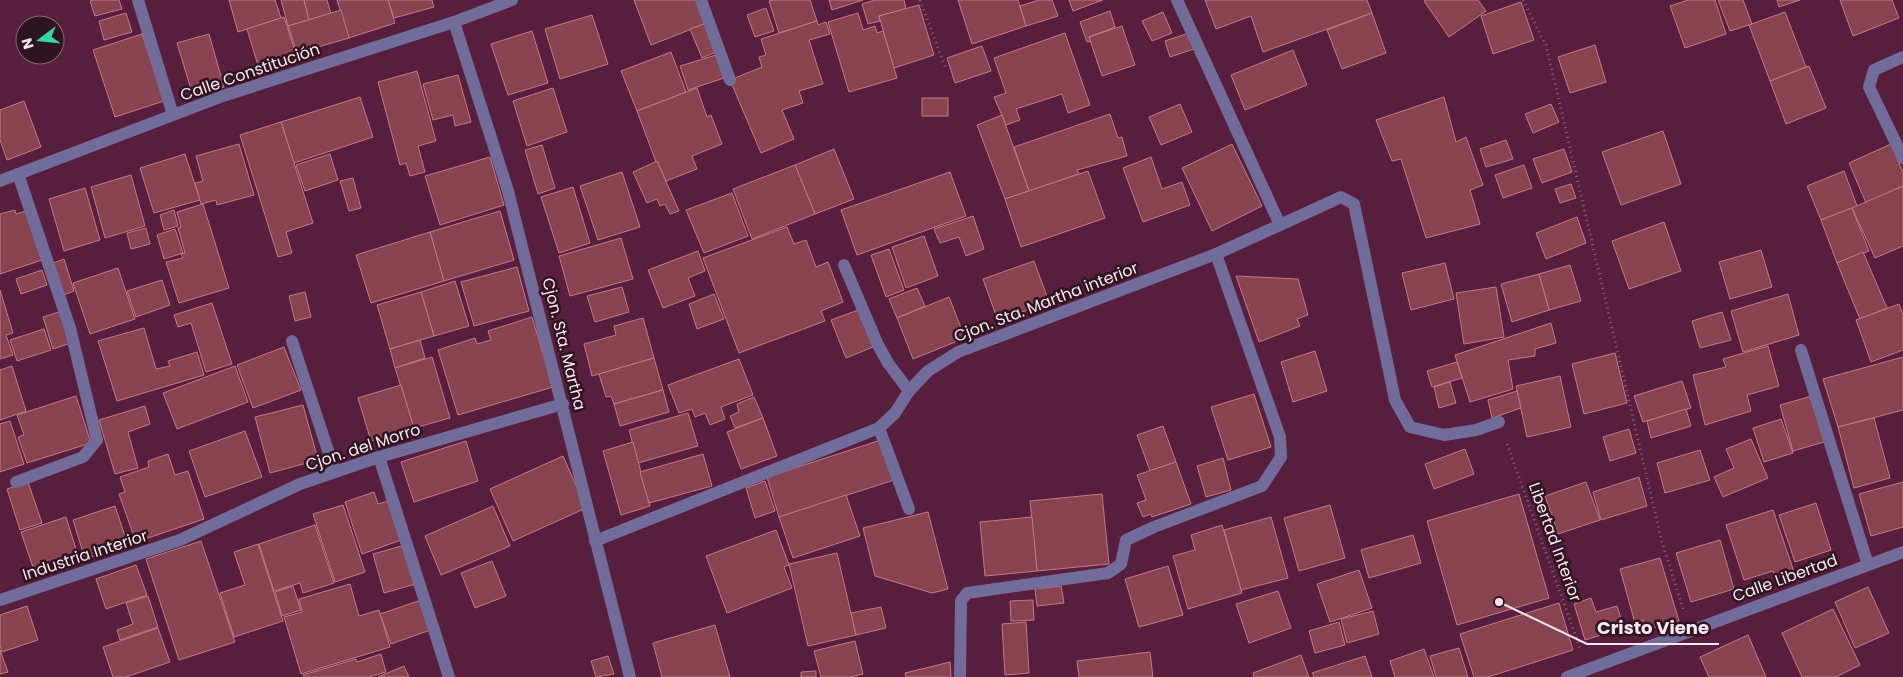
<svg xmlns="http://www.w3.org/2000/svg" width="1903" height="677" font-family="Poppins,sans-serif">
<rect width="100%" height="100%" fill="#581e3e"/>
<!-- building -->
<g fill="#884351" stroke="#c57a87">
<polygon points="93,0 119,0 122,9 95,16 90,1"/>
<polygon points="229,0 275,0 281,18 238,32"/>
<polygon points="281,0 304,0 309,20 288,26"/>
<polygon points="304,0 327,0 331,14 309,20"/>
<polygon points="337,0 388,0 395,23 349,38"/>
<polygon points="388,0 432,0 434,7 394,18"/>
<polygon points="634,0 699,0 707,23 651,45"/>
<polygon points="773,0 810,0 817,21 779,33 769,1"/>
<polygon points="829,0 863,0 832,10"/>
<polygon points="875,0 904,0 906,9 879,16 880,21 868,24 862,4"/>
<polygon points="958,0 1018,0 1026,26 972,44"/>
<polygon points="1039,0 1052,0 1058,16 1026,26 1020,6"/>
<polygon points="1069,0 1103,0 1073,11"/>
<polygon points="1205,0 1367,0 1372,13 1263,52 1251,16 1216,29"/>
<polygon points="1426,0 1478,0 1486,11 1449,37 1424,1"/>
<polygon points="1688,0 1715,0 1726,34 1685,48 1670,6"/>
<polygon points="1718,0 1743,0 1752,24 1730,31"/>
<polygon points="1777,0 1800,0 1779,7"/>
<polygon points="1840,0 1892,0 1899,18 1853,36"/>
<polygon points="1521,2 1534,40 1493,54 1481,16"/>
<polygon points="919,5 934,55 894,68 879,16"/>
<polygon points="766,8 774,31 755,37 747,15"/>
<polygon points="341,10 349,38 297,53 288,26"/>
<polygon points="1110,11 1115,27 1089,37 1091,41 1087,42 1080,22"/>
<polygon points="1163,12 1172,33 1152,41 1142,21"/>
<polygon points="1785,12 1806,67 1770,81 1749,25"/>
<polygon points="126,13 132,32 104,40 99,21"/>
<polygon points="858,13 863,30 875,26 877,33 883,31 897,78 849,92 828,22"/>
<polygon points="1372,13 1386,53 1342,69 1327,30"/>
<polygon points="592,15 608,64 560,79 545,29"/>
<polygon points="284,17 298,60 260,72 247,29"/>
<polygon points="817,21 818,25 826,22 830,34 809,40 823,84 799,91 803,103 782,110 794,139 761,153 730,80 762,67 759,57 766,55 761,39"/>
<polygon points="707,23 718,51 702,58 690,29"/>
<polygon points="1122,26 1135,65 1102,76 1089,37"/>
<polygon points="532,31 548,83 508,95 491,44"/>
<polygon points="1065,33 1090,105 1068,113 1062,94 1016,109 1020,120 1006,125 994,97 1006,93 994,58"/>
<polygon points="1189,33 1194,49 1170,57 1165,41"/>
<polygon points="142,34 164,101 115,117 93,50"/>
<polygon points="209,34 224,87 193,96 177,43"/>
<polygon points="1595,45 1606,82 1570,93 1558,57"/>
<polygon points="982,46 991,71 955,83 947,58"/>
<polygon points="1293,50 1307,85 1245,110 1231,75"/>
<polygon points="671,52 686,92 637,111 621,71"/>
<polygon points="716,55 724,78 688,90 680,66"/>
<polygon points="1809,66 1826,108 1786,124 1770,81"/>
<polygon points="417,71 436,141 418,146 425,172 410,176 406,163 400,165 378,82"/>
<polygon points="458,75 471,122 455,126 453,115 433,120 423,84"/>
<polygon points="553,88 567,132 527,146 513,101"/>
<polygon points="697,88 707,117 711,115 722,144 692,156 697,169 666,181 657,161 656,162 637,111"/>
<polygon points="360,97 373,137 294,163 281,122"/>
<polygon points="1444,97 1456,142 1466,137 1483,185 1470,190 1480,224 1426,238 1401,159 1392,161 1376,120"/>
<rect x="922" y="98" width="26" height="18"/>
<polygon points="24,101 41,147 7,160 0,140 0,110"/>
<polygon points="1180,104 1192,132 1161,145 1149,117"/>
<polygon points="1551,104 1559,122 1533,133 1525,114"/>
<polygon points="1110,114 1118,138 1122,137 1127,156 1077,170 1079,174 1029,191 1014,147"/>
<polygon points="1002,115 1029,191 1005,199 977,125"/>
<polygon points="281,122 313,223 286,232 292,253 278,257 240,135"/>
<polygon points="1663,131 1681,184 1621,205 1602,152"/>
<polygon points="1506,140 1513,159 1486,167 1480,149"/>
<polygon points="239,144 254,195 217,205 216,200 201,204 195,183 203,181 196,156"/>
<polygon points="1232,144 1262,206 1212,231 1182,168"/>
<polygon points="1891,144 1903,172 1903,186 1866,203 1849,163"/>
<polygon points="542,145 555,188 538,194 525,150"/>
<polygon points="834,149 854,199 815,214 795,165"/>
<polygon points="1564,149 1572,172 1542,183 1533,159"/>
<polygon points="185,154 200,200 154,213 140,168"/>
<polygon points="330,154 338,180 305,191 296,165"/>
<polygon points="490,157 504,205 440,225 425,176"/>
<polygon points="1151,157 1162,189 1182,182 1190,205 1143,222 1123,168"/>
<polygon points="657,161 679,211 670,214 665,204 660,206 657,199 647,203 633,172"/>
<polygon points="795,165 815,214 752,239 733,189"/>
<polygon points="1524,165 1532,188 1503,198 1495,175"/>
<polygon points="1088,171 1105,218 1021,247 1005,199"/>
<polygon points="1844,171 1857,206 1821,220 1807,186"/>
<polygon points="622,172 640,227 598,240 580,186"/>
<polygon points="950,172 966,216 857,255 841,210"/>
<polygon points="131,175 145,226 105,238 91,187"/>
<polygon points="353,178 361,208 349,211 340,181"/>
<polygon points="1571,184 1576,198 1560,203 1555,189"/>
<polygon points="1903,186 1903,246 1875,258 1852,208"/>
<polygon points="573,187 590,243 559,253 541,197"/>
<polygon points="85,188 100,240 64,251 49,199"/>
<polygon points="732,193 748,236 704,253 686,210"/>
<polygon points="203,204 229,288 179,303 166,262 183,258 181,254 185,253 178,228 181,227 177,212"/>
<polygon points="1852,208 1869,251 1837,263 1821,220"/>
<polygon points="15,210 16,214 26,211 42,260 0,274 0,214"/>
<polygon points="174,210 178,226 164,230 160,215"/>
<polygon points="500,211 514,260 444,281 430,232"/>
<polygon points="973,216 984,249 966,256 959,237 940,243 934,229"/>
<polygon points="1577,217 1586,243 1546,259 1536,233"/>
<polygon points="1664,222 1681,271 1629,289 1612,241"/>
<polygon points="787,227 794,244 806,240 816,267 828,262 843,302 821,311 825,321 739,353 703,258"/>
<polygon points="146,228 150,244 131,249 127,233"/>
<polygon points="175,229 183,253 164,259 157,235"/>
<polygon points="430,232 444,281 371,303 356,255"/>
<polygon points="924,236 938,276 906,288 892,247"/>
<polygon points="621,238 633,279 570,296 559,256"/>
<polygon points="889,249 904,290 886,297 871,255"/>
<polygon points="1761,250 1772,287 1730,299 1719,262"/>
<polygon points="698,251 705,271 688,278 695,296 663,308 648,270"/>
<polygon points="1863,252 1887,308 1860,319 1837,263"/>
<polygon points="64,259 74,291 61,296 51,264"/>
<polygon points="1034,261 1049,302 998,321 983,279"/>
<polygon points="1445,263 1454,299 1411,310 1402,273"/>
<polygon points="1570,265 1581,301 1549,310 1539,274"/>
<polygon points="517,267 529,311 474,326 461,282"/>
<polygon points="118,268 135,319 90,334 73,283"/>
<polygon points="42,270 47,285 21,294 16,279"/>
<polygon points="1539,274 1549,310 1512,322 1501,284"/>
<polygon points="1236,276 1298,279 1308,315 1297,319 1300,326 1259,342"/>
<polygon points="162,280 170,305 136,317 127,291"/>
<polygon points="455,281 469,326 434,336 421,292"/>
<polygon points="622,287 629,312 595,322 587,296"/>
<polygon points="1496,287 1504,337 1464,344 1456,293"/>
<polygon points="917,288 925,306 897,318 889,299"/>
<polygon points="0,290 13,333 6,335 13,355 0,359"/>
<polygon points="305,292 311,317 295,321 289,296"/>
<polygon points="421,292 434,336 390,349 377,305"/>
<polygon points="714,294 724,319 697,329 689,304"/>
<polygon points="1788,294 1799,335 1743,352 1731,311"/>
<polygon points="949,297 965,338 913,359 897,318"/>
<polygon points="212,303 232,364 206,372 191,323 178,327 174,315"/>
<polygon points="1899,304 1903,315 1903,350 1871,362 1856,320"/>
<polygon points="858,310 873,347 846,358 831,320"/>
<polygon points="62,311 71,343 53,349 43,317"/>
<polygon points="1722,312 1731,340 1700,348 1692,321"/>
<polygon points="532,317 553,387 458,415 438,350 475,338 477,344 491,340 488,331"/>
<polygon points="643,318 654,358 592,376 584,344 616,335 614,326"/>
<polygon points="1551,323 1556,343 1535,349 1535,356 1508,360 1513,389 1470,402 1455,355"/>
<polygon points="144,328 156,369 170,366 168,361 197,352 204,375 117,401 98,341"/>
<polygon points="44,329 51,350 17,361 10,340"/>
<polygon points="420,340 425,358 395,368 390,349"/>
<polygon points="1768,346 1779,386 1747,395 1751,411 1705,425 1693,375 1726,367 1723,359"/>
<polygon points="284,347 301,390 253,408 237,365"/>
<polygon points="1315,351 1327,391 1293,402 1281,362"/>
<polygon points="1615,353 1627,403 1584,414 1572,364"/>
<polygon points="432,357 450,418 414,428 395,368"/>
<polygon points="1903,357 1903,410 1838,427 1823,379"/>
<polygon points="654,358 663,390 614,404 611,396 606,397 599,374"/>
<polygon points="739,359 753,395 721,407 725,419 710,425 705,413 695,417 692,409 679,413 668,385"/>
<polygon points="1457,362 1462,378 1432,387 1427,371"/>
<polygon points="12,366 26,411 0,420 0,370"/>
<polygon points="235,366 248,402 177,429 163,393"/>
<polygon points="1560,376 1571,427 1527,437 1516,386"/>
<polygon points="1682,381 1691,408 1643,422 1634,396"/>
<polygon points="1450,382 1456,403 1439,408 1434,387"/>
<polygon points="401,385 414,428 371,441 358,398"/>
<polygon points="663,390 669,412 620,426 614,404"/>
<polygon points="1517,391 1521,408 1492,418 1488,400"/>
<polygon points="1254,394 1271,447 1228,460 1211,407"/>
<polygon points="76,396 91,443 27,463 18,437 24,435 17,415"/>
<polygon points="1812,396 1824,442 1793,451 1780,405"/>
<polygon points="754,397 763,418 735,428 730,416 739,412 737,404"/>
<polygon points="303,405 318,460 270,473 255,417"/>
<polygon points="145,406 150,424 128,432 138,468 115,474 99,420"/>
<polygon points="1686,409 1691,426 1651,438 1647,421"/>
<polygon points="688,413 698,446 638,463 629,430"/>
<polygon points="763,418 777,456 741,469 727,432"/>
<polygon points="1874,418 1890,478 1854,488 1838,427"/>
<polygon points="1781,419 1793,453 1764,462 1753,428"/>
<polygon points="10,421 24,464 0,472 0,424"/>
<polygon points="1163,426 1176,462 1150,471 1137,435"/>
<polygon points="1629,429 1636,453 1610,461 1603,437"/>
<polygon points="245,431 262,477 205,497 189,451"/>
<polygon points="1751,439 1768,478 1723,497 1714,477 1734,468 1726,449"/>
<polygon points="881,440 894,480 779,517 767,477"/>
<polygon points="466,441 478,481 414,502 401,462"/>
<polygon points="633,442 650,506 621,515 603,451"/>
<polygon points="1465,449 1474,474 1434,489 1425,464"/>
<polygon points="1700,450 1710,480 1665,493 1657,463"/>
<polygon points="168,454 175,475 188,471 204,519 136,542 119,494 125,492 120,477 149,467 148,461"/>
<polygon points="703,454 712,486 649,503 640,472"/>
<polygon points="563,456 586,508 513,541 490,489"/>
<polygon points="1223,458 1231,490 1206,497 1197,466"/>
<polygon points="1176,462 1191,504 1152,517 1151,514 1143,517 1137,503 1146,500 1137,475"/>
<polygon points="1639,477 1647,506 1601,520 1593,492"/>
<polygon points="765,481 775,511 755,518 746,488"/>
<polygon points="28,482 42,523 20,530 7,489"/>
<polygon points="1586,482 1600,520 1558,534 1545,496"/>
<polygon points="1903,482 1903,527 1871,536 1859,494"/>
<polygon points="374,492 378,504 391,500 404,539 362,554 345,502"/>
<polygon points="1102,494 1109,564 1037,571 1030,501"/>
<polygon points="1519,494 1549,598 1457,625 1427,521"/>
<polygon points="846,495 860,536 793,558 779,517"/>
<polygon points="1816,503 1831,550 1795,562 1779,515"/>
<polygon points="343,505 365,572 335,582 313,514"/>
<polygon points="1330,505 1345,558 1299,571 1284,518"/>
<polygon points="115,506 128,545 85,559 73,520"/>
<polygon points="493,506 510,546 441,575 425,536"/>
<polygon points="1773,510 1794,572 1775,578 1773,571 1744,580 1726,525"/>
<polygon points="928,512 948,589 932,593 875,576 863,528"/>
<polygon points="66,517 80,562 36,576 21,532"/>
<polygon points="1032,517 1037,571 985,576 980,522"/>
<polygon points="1271,517 1288,578 1241,590 1224,530"/>
<polygon points="315,525 334,583 303,593 300,583 274,591 259,544"/>
<polygon points="1222,525 1242,593 1188,609 1173,556 1195,550 1191,535"/>
<polygon points="776,530 789,565 784,567 792,588 727,613 706,556"/>
<polygon points="1413,535 1421,563 1369,578 1361,550"/>
<polygon points="1720,540 1734,589 1691,602 1676,553"/>
<polygon points="201,541 235,642 179,660 146,559"/>
<polygon points="258,544 283,621 234,637 220,593 245,585 234,552"/>
<polygon points="405,545 416,584 384,593 373,554"/>
<polygon points="837,553 856,635 808,646 789,564"/>
<polygon points="1660,558 1679,621 1646,630 1643,620 1635,623 1620,569"/>
<polygon points="492,561 506,596 475,608 461,573"/>
<polygon points="136,565 147,595 106,609 96,579"/>
<polygon points="1168,566 1183,615 1139,627 1125,579"/>
<polygon points="1359,570 1372,608 1330,622 1317,584"/>
<polygon points="350,584 359,616 379,610 390,647 301,674 284,617 302,612 299,599"/>
<polygon points="293,586 301,610 282,616 275,592"/>
<polygon points="1061,586 1064,603 1037,606 1035,589"/>
<polygon points="1868,587 1889,633 1855,648 1835,602"/>
<polygon points="1278,591 1291,628 1249,643 1236,604"/>
<polygon points="148,596 158,627 120,640 117,630 133,624 126,603"/>
<polygon points="1591,598 1596,612 1617,606 1624,628 1585,640 1574,604"/>
<polygon points="424,599 433,629 391,644 380,614"/>
<polygon points="1033,600 1034,620 1011,621 1010,601"/>
<polygon points="1559,603 1573,650 1488,677 1474,677 1460,634"/>
<polygon points="27,606 38,640 2,652 0,646 0,615"/>
<polygon points="881,607 886,628 856,635 851,613"/>
<polygon points="1833,609 1860,665 1836,677 1802,677 1782,633"/>
<polygon points="1373,611 1379,634 1347,643 1341,619"/>
<polygon points="1026,622 1029,673 1005,675 1002,624"/>
<polygon points="1339,622 1345,645 1315,653 1309,631"/>
<polygon points="715,625 730,677 662,677 653,643"/>
<polygon points="158,628 170,662 126,677 113,677 103,647"/>
<polygon points="1748,635 1766,677 1709,677 1700,657"/>
<polygon points="855,641 863,674 850,677 821,677 814,651"/>
<polygon points="1459,648 1468,677 1436,677 1430,656"/>
<polygon points="1424,649 1434,677 1395,677 1390,661"/>
<polygon points="0,650 8,672 0,674"/>
<polygon points="1150,652 1153,677 1079,677 1077,661"/>
<polygon points="381,654 386,672 369,677 304,677 303,675 356,659 357,662"/>
<polygon points="1301,655 1309,677 1254,677 1253,673"/>
<polygon points="608,656 614,674 596,677 591,661"/>
<polygon points="1365,656 1372,677 1314,677 1312,673"/>
<polygon points="950,662 951,677 906,677 905,673"/>
<polygon points="404,666 409,677 378,677"/>
<polygon points="816,671 816,677 801,677 801,672"/>
</g>
<g fill="none" stroke-linecap="round" stroke-linejoin="round">
<!-- path -->
<g stroke="#90617a" stroke-width="3" stroke-dasharray="1 4" stroke-linecap="butt">
<polyline points="920,0 946,69"/>
<polyline points="1523,0 1546,45 1661,538 1683,609"/>
<polyline points="1507,444 1580,648"/>
</g>
<!-- minor -->
<g stroke="#716c99" stroke-width="12">
<polyline points="138,0 173,115"/>
<polyline points="701,0 730,80"/>
<polyline points="1177,0 1280,225 1341,197 1354,204 1395,400 1410,427 1444,435 1476,430 1499,422"/>
<polyline points="454,22 508,191 630,677"/>
<polyline points="1903,57 1874,70 1869,87 1903,158"/>
<polyline points="0,181 223,96 454,22 512,0"/>
<polyline points="844,265 878,345 888,363 909,391"/>
<polyline points="292,341 335,472"/>
<polyline points="1801,350 1868,565"/>
<polyline points="879,428 909,509"/>
<polyline points="379,457 449,677"/>
<polyline points="16,482 83,457 97,440 70,328 18,174"/>
<polyline points="595,541 879,428 895,413 909,391 928,371 958,352 1216,254 1280,225"/>
<polyline points="0,600 180,540 300,484 379,457 563,404"/>
<polyline points="960,677 961,601 967,593 1108,573 1121,564 1126,540 1154,527 1262,486 1281,457 1280,437 1216,254"/>
<polyline points="1567,677 1903,552"/>
</g>
</g>
<g text-anchor="middle" dominant-baseline="central" stroke-width="5" stroke-linejoin="round" paint-order="stroke">
<!-- street labels -->
<g font-size="16" fill="#fee7f1" stroke="#2e1421">
<text transform="translate(250 72) rotate(-19)">Calle Constitución</text>
<text transform="translate(1046 302) rotate(-21)">Cjon. Sta. Martha interior</text>
<text transform="translate(564 344) rotate(76)">Cjon. Sta. Martha</text>
<text transform="translate(363 447) rotate(-18)">Cjon. del Morro</text>
<text transform="translate(1555 542) rotate(70)">Libertad Interior</text>
<text transform="translate(85 555) rotate(-18)">Industria Interior</text>
<text transform="translate(1785 578) rotate(-20)">Calle Libertad</text>
</g>
</g>
<!-- callouts -->
<path fill="none" stroke="#fee7f1" stroke-width="2" d="M1499 602L1587 644H1719"/>
<circle fill="#fee7f1" stroke="#2e1421" stroke-width="2" cx="1499" cy="602" r="5"/>
<g font-size="18" text-anchor="middle" font-weight="bold" fill="#fee7f1" stroke="#2e1421" stroke-width="5" stroke-linejoin="round" paint-order="stroke">
<text x="1653" y="634">Cristo Viene</text>
</g>
<!-- north arrow -->
<g transform="translate(40 40) rotate(254)"><circle r="24" fill="#2e1421" stroke="#816874"/>
<path d="M0-4L9 19L0 12L-9 19Z" fill="#36d4a7"/>
<text y="-8" font-size="14" font-weight="bold" text-anchor="middle" fill="#fee7f1">N</text>
</g>
</svg>
